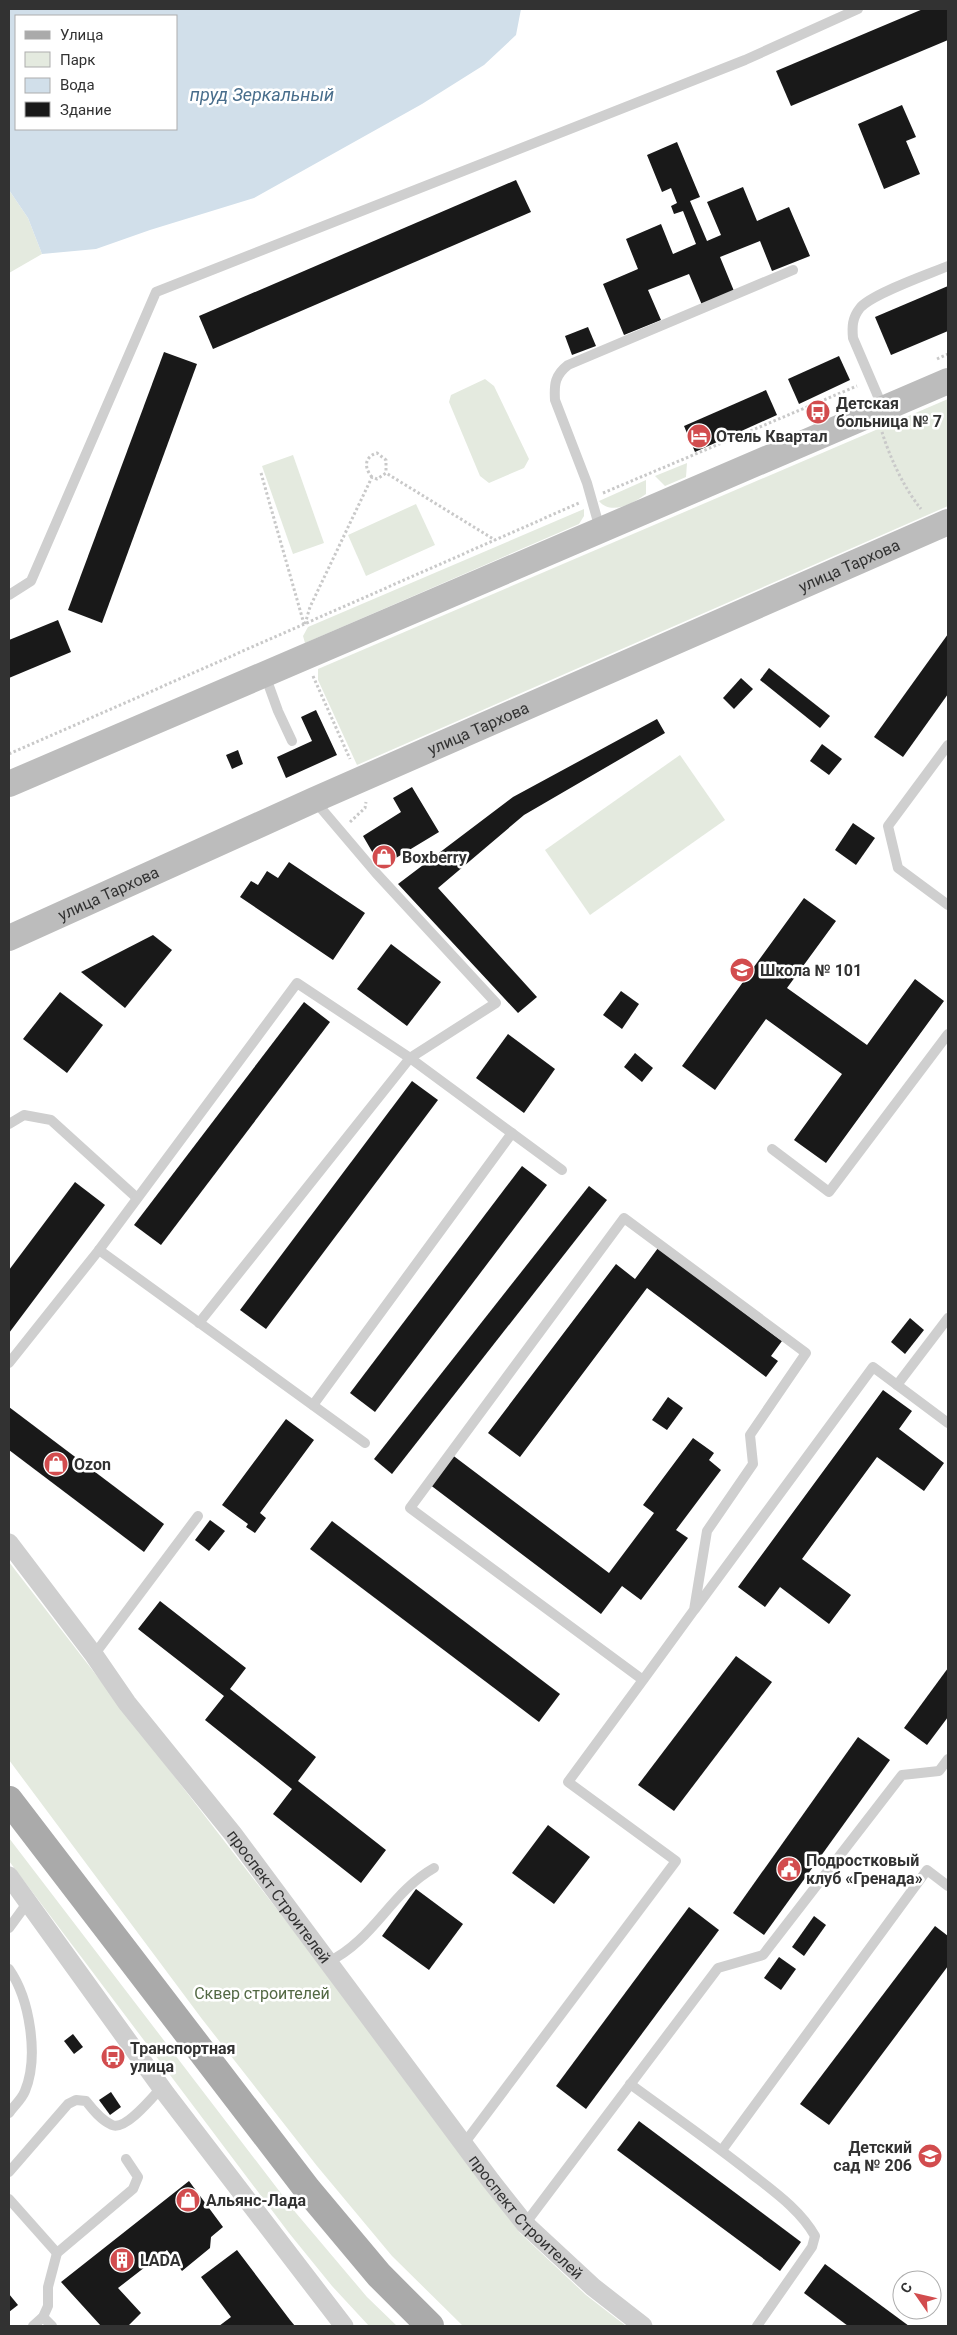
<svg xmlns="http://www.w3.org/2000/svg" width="957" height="2335" font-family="Roboto,sans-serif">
<rect width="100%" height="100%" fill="#fff"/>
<!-- green -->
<g fill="#e4eadf">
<polygon points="9,190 28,218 42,254 9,273"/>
<polygon points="485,379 494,386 529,459 524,468 489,483 480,476 449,402 451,395"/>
<polygon points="948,399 948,506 357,765 318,680 318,669"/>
<polygon points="293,455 324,543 293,554 262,466"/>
<polygon points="687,463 686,477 665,486 655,476"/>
<path d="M646,480V494C634,503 611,516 599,501Z"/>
<polygon points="416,504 435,545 366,576 348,535"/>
<polygon points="584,509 584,516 579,524 305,643 303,636 308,627"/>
<polygon points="680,755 725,820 590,915 545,850"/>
<polygon points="9,1562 350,2004 520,2233 586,2295 626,2326 463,2326 392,2256 317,2166 202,2019 9,1760"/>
<polygon points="9,1838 296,2213 367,2297 397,2326 369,2326 332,2286 289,2233 9,1861"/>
</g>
<!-- water -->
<path fill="#d1dfea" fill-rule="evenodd" d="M9,9H521L516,35L484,65L422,104L254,198L150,230L96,249L42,254L28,218L9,190ZM16,16H176V129H16Z"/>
<!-- building -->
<g fill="#191919">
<polygon points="923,9 948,9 948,40 791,106 776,71"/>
<polygon points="902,105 916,137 906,141 920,174 884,189 858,124"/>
<polygon points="677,142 700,197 690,201 707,241 721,235 707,202 743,187 757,221 789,207 810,256 772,271 760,241 720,257 734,291 702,305 689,274 648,290 661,320 624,335 603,284 638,269 626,239 661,224 673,254 696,244 683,211 674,214 671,206 677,203 671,188 662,192 647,155"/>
<polygon points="516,180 531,212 213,349 199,316"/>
<polygon points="948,286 948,331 891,355 875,317"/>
<polygon points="588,327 596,346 572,355 565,336"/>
<polygon points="164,352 197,364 102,623 68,610"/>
<polygon points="839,356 850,380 799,404 788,379"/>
<polygon points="766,390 777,415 695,452 684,426"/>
<polygon points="58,620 71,652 9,678 9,640"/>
<polygon points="948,634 948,694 903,757 874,737"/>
<polygon points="769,668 830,716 820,728 760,680"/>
<polygon points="741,678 753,689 734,709 723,698"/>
<polygon points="316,710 337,755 286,778 277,757 312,741 301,717"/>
<polygon points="657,719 665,733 524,815 438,888 537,997 518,1013 398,884 513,797"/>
<polygon points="822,744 842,759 829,775 810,761"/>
<polygon points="238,750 243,764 232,769 226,755"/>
<polygon points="412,787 439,832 381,867 363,836 401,812 393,798"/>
<polygon points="853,823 875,838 856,865 835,850"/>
<polygon points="289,862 365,913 333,960 240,897 251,881 258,885 267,871 278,878"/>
<polygon points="804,898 836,921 787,988 867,1045 915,979 944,1001 826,1163 794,1140 842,1074 766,1019 715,1090 682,1066"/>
<polygon points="153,935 172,950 125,1008 81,972"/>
<polygon points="391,944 441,982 407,1026 357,989"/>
<polygon points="621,991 639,1004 622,1029 603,1015"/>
<polygon points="60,992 103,1025 67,1073 23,1039"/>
<polygon points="304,1002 330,1022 161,1245 134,1225"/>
<polygon points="508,1034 555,1069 524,1113 476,1078"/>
<polygon points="635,1053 653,1068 642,1082 624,1067"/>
<polygon points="412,1081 438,1100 266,1329 240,1310"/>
<polygon points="522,1166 547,1185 375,1412 350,1393"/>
<polygon points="75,1182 105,1205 9,1333 9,1270"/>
<polygon points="589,1186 607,1200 392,1474 374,1459"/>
<polygon points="658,1248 782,1341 771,1356 778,1361 766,1377 647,1288 520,1457 488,1433 616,1264 635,1279"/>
<polygon points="910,1318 924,1330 905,1354 891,1342"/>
<polygon points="883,1390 912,1411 899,1429 944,1463 924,1491 877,1457 802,1559 851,1595 829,1624 780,1587 765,1607 738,1587"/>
<polygon points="668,1397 683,1408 667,1430 652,1420"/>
<polygon points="9,1407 164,1524 144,1552 9,1450"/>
<polygon points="286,1419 314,1440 260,1513 266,1518 255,1533 246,1527 248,1524 222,1505"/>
<polygon points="693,1438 714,1453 709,1460 721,1470 676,1530 688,1538 641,1600 622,1586 601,1614 429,1484 451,1454 609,1573 654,1513 643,1505"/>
<polygon points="210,1520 225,1531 209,1551 195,1540"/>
<polygon points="332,1521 560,1694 539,1722 310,1549"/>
<polygon points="160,1601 246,1668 230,1689 316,1757 298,1781 386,1850 361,1883 273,1814 292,1789 205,1720 224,1696 138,1629"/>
<polygon points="736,1656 772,1682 674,1811 638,1785"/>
<polygon points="948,1668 948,1717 927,1745 904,1728"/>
<polygon points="858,1737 890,1760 764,1935 733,1913"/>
<polygon points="548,1825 590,1857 554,1904 512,1873"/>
<polygon points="416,1889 463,1924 429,1970 382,1936"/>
<polygon points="689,1907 719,1930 586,2109 556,2086"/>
<polygon points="814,1916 826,1925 804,1956 792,1947"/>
<polygon points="935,1926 948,1936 948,1966 829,2125 800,2104"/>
<polygon points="779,1957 796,1969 781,1990 764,1978"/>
<polygon points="73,2034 83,2047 74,2054 64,2041"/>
<polygon points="111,2092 121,2107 110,2115 99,2100"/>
<polygon points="639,2121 801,2242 780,2271 617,2150"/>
<polygon points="189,2181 223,2227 211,2237 210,2248 182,2271 167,2250 118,2288 141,2313 128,2326 101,2326 61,2282"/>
<polygon points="237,2250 290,2320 295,2326 219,2326 231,2317 201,2277"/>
<polygon points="825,2264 909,2326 848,2326 804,2293"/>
<polygon points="9,2294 18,2305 9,2312"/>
</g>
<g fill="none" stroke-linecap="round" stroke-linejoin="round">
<!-- path -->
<g stroke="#c9c9c9" stroke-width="3" stroke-dasharray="2.5 2.5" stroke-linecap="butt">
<polyline points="937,359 948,354"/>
<path d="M882,432C890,458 904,488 921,509"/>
<polyline points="261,473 304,624"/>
<path d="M372,477C364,468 364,457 377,453L386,460V473"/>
<polyline points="603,493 857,386"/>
<polyline points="305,624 310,607 372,477 377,479 386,473 495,540"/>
<polyline points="313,676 350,759"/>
<polyline points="9,754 579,503"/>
<polyline points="350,822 365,808 366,802"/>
</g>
<!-- service -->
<g stroke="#cfcfcf" stroke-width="10">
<path d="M883,408L853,338C852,327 852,318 860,308C871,294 929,274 948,266"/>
<path d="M600,529L587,483L555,400C554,384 555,375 568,365L793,270"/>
<polyline points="9,595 31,581 156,292 745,60 858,9"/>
<polyline points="265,675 278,711 292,741"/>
<polyline points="948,745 888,826 898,868 948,905"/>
<polyline points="9,1124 24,1115 51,1120 137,1198"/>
<polyline points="772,1149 829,1192 948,1034"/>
<polyline points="99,1250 365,1443"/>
<polyline points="199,1323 410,1058 496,1003 376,873 314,800"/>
<polyline points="9,1363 99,1250 297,983 410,1058 562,1170"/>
<polyline points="897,1385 948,1318"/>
<polyline points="313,1405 512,1133"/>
<polyline points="695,1609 873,1367 948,1423"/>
<polyline points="94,1655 198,1516"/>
<polyline points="9,1928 28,1902"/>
<path d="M328,1962C374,1940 390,1893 434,1868"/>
<path d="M9,1969C30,1999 39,2057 25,2091C22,2099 14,2106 9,2113"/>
<path d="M630,2084C671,2114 713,2143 753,2175C776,2193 801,2211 815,2236L812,2247L757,2326"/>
<polyline points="463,2145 676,1861 568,1782 643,1680 410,1508 624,1218 806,1353 750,1435 753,1464 707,1531 694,1610 643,1680"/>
<polyline points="722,2150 927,1870 948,1886"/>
<path d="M9,2172L68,2104L76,2100L86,2101C93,2110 101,2120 112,2125C125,2131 152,2098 161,2088"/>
<polyline points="9,2199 57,2253"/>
<polyline points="525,2224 718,1968 763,1955 902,1775 939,1771 948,1759"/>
<polyline points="43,2317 52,2326"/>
<polyline points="33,2326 43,2317 48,2306 48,2287 57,2253 133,2189 138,2177 126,2159"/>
</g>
<!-- minor -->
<g stroke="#cfcfcf" stroke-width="19">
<path id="s1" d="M9,1543L94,1655L127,1703L233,1834L491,2181L525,2224L593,2287L643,2326"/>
<polyline points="9,1876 166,2094 344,2326"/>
</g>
<!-- secondary -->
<g stroke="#bcbcbc" stroke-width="26">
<polyline points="9,784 948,381"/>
<path id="s2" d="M9,938L314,800L948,522"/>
</g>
<!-- primary -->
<polyline stroke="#aaa" stroke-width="28" points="9,1800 307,2189 379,2275 430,2326"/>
</g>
<!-- icons -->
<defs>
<symbol id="bus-disc" viewBox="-11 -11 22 22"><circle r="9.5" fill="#d24c4e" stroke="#fff"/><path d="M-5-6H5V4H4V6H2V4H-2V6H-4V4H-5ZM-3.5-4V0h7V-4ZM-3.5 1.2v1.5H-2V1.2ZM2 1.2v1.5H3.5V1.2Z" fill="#fff"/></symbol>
<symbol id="hotel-disc" viewBox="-11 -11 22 22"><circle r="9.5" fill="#d24c4e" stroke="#fff"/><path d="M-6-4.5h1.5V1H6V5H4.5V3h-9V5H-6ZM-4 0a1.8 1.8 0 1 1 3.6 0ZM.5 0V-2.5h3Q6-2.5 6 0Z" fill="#fff"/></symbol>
<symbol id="shop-disc" viewBox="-11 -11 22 22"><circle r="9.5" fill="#d24c4e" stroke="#fff"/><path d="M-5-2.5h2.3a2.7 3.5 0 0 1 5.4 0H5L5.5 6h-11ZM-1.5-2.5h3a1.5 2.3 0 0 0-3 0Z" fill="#fff"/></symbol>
<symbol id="school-disc" viewBox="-11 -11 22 22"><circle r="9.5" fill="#d24c4e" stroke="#fff"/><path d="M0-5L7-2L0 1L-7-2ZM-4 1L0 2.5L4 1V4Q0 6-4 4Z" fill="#fff"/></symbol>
<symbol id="civic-disc" viewBox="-11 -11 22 22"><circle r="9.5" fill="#d24c4e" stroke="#fff"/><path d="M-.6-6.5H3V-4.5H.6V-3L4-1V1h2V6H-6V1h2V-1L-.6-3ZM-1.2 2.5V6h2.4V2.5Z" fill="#fff"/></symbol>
<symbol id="building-disc" viewBox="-11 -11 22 22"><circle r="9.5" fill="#d24c4e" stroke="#fff"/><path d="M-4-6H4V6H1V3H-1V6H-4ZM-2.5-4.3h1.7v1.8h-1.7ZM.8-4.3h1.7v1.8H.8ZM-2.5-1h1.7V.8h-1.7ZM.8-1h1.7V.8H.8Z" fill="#fff"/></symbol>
</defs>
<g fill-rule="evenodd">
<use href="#bus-disc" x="804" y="398" width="28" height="28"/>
<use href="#hotel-disc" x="685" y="422" width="28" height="28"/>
<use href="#shop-disc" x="370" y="843" width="28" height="28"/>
<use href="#school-disc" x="728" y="956" width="28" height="28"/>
<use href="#shop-disc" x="42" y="1450" width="28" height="28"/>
<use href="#civic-disc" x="775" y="1855" width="28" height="28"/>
<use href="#bus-disc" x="99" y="2043" width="28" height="28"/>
<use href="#school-disc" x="916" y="2142" width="28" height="28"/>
<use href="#shop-disc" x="174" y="2186" width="28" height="28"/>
<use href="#building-disc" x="108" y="2246" width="28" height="28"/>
</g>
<g text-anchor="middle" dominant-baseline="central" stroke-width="5" stroke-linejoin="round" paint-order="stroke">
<!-- poi labels -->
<g font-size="16" font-weight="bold" fill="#323232" stroke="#fff" text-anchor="start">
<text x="836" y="403">Детская<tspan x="836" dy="18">больница № 7</tspan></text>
<text x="716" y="436">Отель Квартал</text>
<text x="402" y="857">Boxberry</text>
<text x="760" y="970">Школа № 101</text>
<text x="74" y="1464">Ozon</text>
<text x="806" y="1860">Подростковый<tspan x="806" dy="18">клуб «Гренада»</tspan></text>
<text x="130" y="2048">Транспортная<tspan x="130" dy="18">улица</tspan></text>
<text x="912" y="2147" text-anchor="end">Детский<tspan x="912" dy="18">сад № 206</tspan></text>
<text x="206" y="2200">Альянс-Лада</text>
<text x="140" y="2260">LADA</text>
</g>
<!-- street labels -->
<g font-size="16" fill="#323232" stroke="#fff">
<text stroke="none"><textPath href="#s2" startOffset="919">улица Тархова</textPath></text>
<text stroke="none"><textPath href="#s2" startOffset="514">улица Тархова</textPath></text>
<text stroke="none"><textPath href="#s2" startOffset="109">улица Тархова</textPath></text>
<text stroke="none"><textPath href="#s1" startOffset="445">проспект Строителей</textPath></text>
<text stroke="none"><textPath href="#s1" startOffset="850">проспект Строителей</textPath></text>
</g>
<!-- park labels -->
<g font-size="16" fill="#536944" stroke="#fff">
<text x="262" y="1993">Cквер cтроителей</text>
</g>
<!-- water labels -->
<g font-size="18" font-style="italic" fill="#496e8c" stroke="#fff">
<text x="262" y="94">пруд Зеркальный</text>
</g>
</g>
<!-- border -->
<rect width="957" height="2335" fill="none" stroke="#323232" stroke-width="20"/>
<!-- legend -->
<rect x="15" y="15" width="162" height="115" fill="#ffffff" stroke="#adadad"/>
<rect x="25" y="31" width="25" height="8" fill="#aaaaaa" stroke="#adadad"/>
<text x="60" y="40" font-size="15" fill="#323232">Улица</text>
<rect x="25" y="52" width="25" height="15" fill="#e4eadf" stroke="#adadad"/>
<text x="60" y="65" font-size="15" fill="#323232">Парк</text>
<rect x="25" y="78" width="25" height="15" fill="#d1dfea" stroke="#adadad"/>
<text x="60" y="90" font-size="15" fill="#323232">Вода</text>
<rect x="25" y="102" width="25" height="15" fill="#191919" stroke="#adadad"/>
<text x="60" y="115" font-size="15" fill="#323232">Здание</text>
<!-- north arrow -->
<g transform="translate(917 2295) rotate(304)"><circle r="24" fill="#ffffff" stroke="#adadad"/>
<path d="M0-4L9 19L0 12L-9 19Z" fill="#d24c4e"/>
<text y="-8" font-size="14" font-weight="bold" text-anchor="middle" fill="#323232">С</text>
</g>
</svg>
